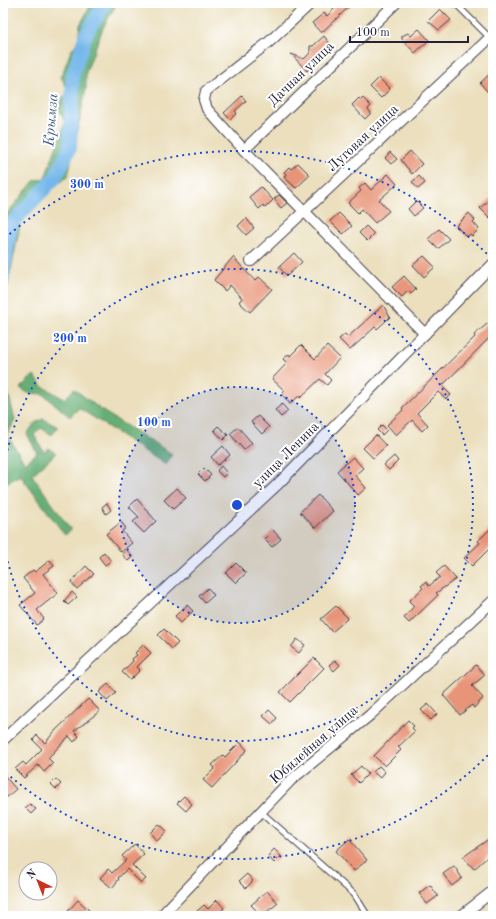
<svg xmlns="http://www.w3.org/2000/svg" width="496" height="919" font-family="'Old Standard TT',serif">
<rect width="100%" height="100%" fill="#fff"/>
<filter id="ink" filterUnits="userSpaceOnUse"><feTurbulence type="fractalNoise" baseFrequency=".025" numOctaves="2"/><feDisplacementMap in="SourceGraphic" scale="8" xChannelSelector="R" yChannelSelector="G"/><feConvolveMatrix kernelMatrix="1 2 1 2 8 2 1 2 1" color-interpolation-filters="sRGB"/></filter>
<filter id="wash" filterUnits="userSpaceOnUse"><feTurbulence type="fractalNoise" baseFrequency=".012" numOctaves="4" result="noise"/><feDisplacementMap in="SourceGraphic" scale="16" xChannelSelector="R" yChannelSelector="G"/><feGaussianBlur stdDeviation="0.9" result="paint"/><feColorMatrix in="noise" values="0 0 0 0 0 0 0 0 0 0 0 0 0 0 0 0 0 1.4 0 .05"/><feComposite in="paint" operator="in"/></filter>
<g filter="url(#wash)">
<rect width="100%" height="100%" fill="#ebdfbd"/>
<!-- forest -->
<g fill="#66ae75" stroke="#446858">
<polygon points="92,3 117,3 103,28 86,72 86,89 68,176 49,191 21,221 7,289 3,288 3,220 5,216 34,181 45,178 65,123 59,109 62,98 69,92 61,77 71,51 78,41 80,25"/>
<polygon points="34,375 42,386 64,399 74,389 104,412 172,454 166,465 79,408 70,417 43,394 28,393 20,388"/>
<polygon points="3,382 6,384 15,420 7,435 25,463 37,453 27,434 35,423 43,419 58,427 52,435 41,428 34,435 44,452 49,448 56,453 32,475 71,530 65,535 20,475 3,485"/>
</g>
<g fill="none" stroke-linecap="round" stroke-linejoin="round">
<!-- river -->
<polyline stroke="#74b7ea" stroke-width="14" points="3,275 11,224 55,178 70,148 73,74 86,34 105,3"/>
</g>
<g id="blocks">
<!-- building -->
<g fill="#e89478">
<polygon points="340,3 353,3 321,33 312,23 324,13 327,16"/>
<polygon points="440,9 451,20 439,30 428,21"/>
<polygon points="419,29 429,40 415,53 402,39 402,36 408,33 411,36"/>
<polygon points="324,36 330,44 320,53 323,56 307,71 291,54 304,59 310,53 310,46 313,46"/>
<polygon points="493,71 493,98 480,83"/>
<polygon points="379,78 390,89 381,98 370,87"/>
<polygon points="242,96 246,101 235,111 237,113 230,119 224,113"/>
<polygon points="359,98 361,100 363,98 371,106 368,109 371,113 365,119 352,105"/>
<polygon points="410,151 422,164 412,174 401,160"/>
<polygon points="390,152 397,159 391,164 385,158"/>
<polygon points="298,163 310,175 296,188 284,177 286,174 284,172 289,167 291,169"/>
<polygon points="388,174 397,184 379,200 389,211 375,223 362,209 358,213 348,203 361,191 359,188 365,183 371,190"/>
<polygon points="419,176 425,183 418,189 412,182"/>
<polygon points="261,187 273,200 265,208 263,205 259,209 249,197"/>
<polygon points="279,195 287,203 281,208 274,199"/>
<polygon points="493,197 493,215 490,218 480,208"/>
<polygon points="416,201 423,208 414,216 408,209"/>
<polygon points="339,213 352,226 343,234 330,221"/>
<polygon points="469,213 475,220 473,222 479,229 472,236 470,234 467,237 456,226"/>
<polygon points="246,218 254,228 246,235 238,226"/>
<polygon points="366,226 374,234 367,241 359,233"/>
<polygon points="439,229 449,239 438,249 428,239"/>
<polygon points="294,253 302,262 287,276 279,267"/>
<polygon points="424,256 435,267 424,277 413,265"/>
<polygon points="233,257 255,281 259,277 272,289 250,312 239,302 242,298 230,285 225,291 214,280"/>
<polygon points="404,276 416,289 411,294 408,291 402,297 392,287"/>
<polygon points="383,305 390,317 377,329 375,327 350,350 339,339 345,334 348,337"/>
<polygon points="493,319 493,334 442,386 451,395 446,399 438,392 417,413 428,425 422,431 412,420 396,435 387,425 403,410 402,408 475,337 474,335"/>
<polygon points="301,345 315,359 327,346 340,358 325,374 331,380 327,385 320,379 300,398 299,396 290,404 282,394 285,391 272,379 287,363 283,359 289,354 290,356"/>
<polygon points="282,404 288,411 281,417 275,410"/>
<polygon points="258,416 269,427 262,434 251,422"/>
<polygon points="382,425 387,430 382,435 377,430"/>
<polygon points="218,426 228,435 223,440 214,430"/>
<polygon points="238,427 252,443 244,450 230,434"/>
<polygon points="376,435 386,446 373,458 363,448"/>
<polygon points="223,446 230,455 218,465 211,457"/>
<polygon points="394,456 398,461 389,470 384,465"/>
<polygon points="353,457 363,468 355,475 366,488 358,495 337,471"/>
<polygon points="221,466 227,473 223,477 217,471"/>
<polygon points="204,468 211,475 205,481 198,474"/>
<polygon points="177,488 186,498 173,509 164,500"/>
<polygon points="318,495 333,511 315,528 300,512"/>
<polygon points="137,499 156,521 144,533 133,522 139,517 129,507"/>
<polygon points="107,503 111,510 106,514 102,507"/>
<polygon points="121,522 126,528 122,531 132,543 121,552 106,534"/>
<polygon points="493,526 493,545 472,566 464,558 480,543 478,541"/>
<polygon points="273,530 281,539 272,547 264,539"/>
<polygon points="127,550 132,557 128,561 122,554"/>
<polygon points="104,552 111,561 105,565 99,557"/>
<polygon points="50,560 54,566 43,574 58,593 37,610 44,619 37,625 20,605 35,593 23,578 33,570 35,572"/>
<polygon points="236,563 246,573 236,583 226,573"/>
<polygon points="86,566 94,574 77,589 71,582"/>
<polygon points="444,566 456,579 436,593 438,595 409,623 404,618 414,606 409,601 423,588 421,586 426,582 429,586 440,577 436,573"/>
<polygon points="208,588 214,595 205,603 199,596"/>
<polygon points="72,592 77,597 68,605 64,601"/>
<polygon points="187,605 193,611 181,623 175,616"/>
<polygon points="336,606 348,618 332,632 321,619"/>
<polygon points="164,629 178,643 172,649 158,635"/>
<polygon points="297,639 305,645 299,653 291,647"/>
<polygon points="143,645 151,653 137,667 140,670 130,680 122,672 133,661 132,659 137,655 135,653"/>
<polygon points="314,658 324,668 290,702 280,692"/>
<polygon points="335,660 340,665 334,671 329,665"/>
<polygon points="476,665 485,675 472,686 483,698 474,708 472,705 460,715 443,695"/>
<polygon points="108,684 116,693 107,701 99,692"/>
<polygon points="88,699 100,711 74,731 79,736 74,742 69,736 48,758 53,763 44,772 38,765 24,778 15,769 23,762 26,765 42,749 33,740 37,735 45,743 55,731"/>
<polygon points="428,704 437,714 431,720 421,710"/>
<polygon points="269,710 277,718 272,724 263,716"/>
<polygon points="408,720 414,726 412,728 415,731 398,747 401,750 385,766 374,756"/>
<polygon points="240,742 247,750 212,788 203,780 215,768 212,765 223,755 225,757"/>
<polygon points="361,766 368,774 359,783 351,775"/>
<polygon points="379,766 385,772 380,778 373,772"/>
<polygon points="3,774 16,789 6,798 3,794"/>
<polygon points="56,779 61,784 56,789 51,784"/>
<polygon points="184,796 192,804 186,811 177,803"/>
<polygon points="30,804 36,809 31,814 25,808"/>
<polygon points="159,824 167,831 157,841 150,833"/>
<polygon points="493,836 493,852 474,869 463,857"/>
<polygon points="349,839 367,860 354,871 336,851"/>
<polygon points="135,844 144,854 132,865 146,879 141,883 127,869 118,878 119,879 112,888 100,878 108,869 112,873 126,860 122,856"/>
<polygon points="274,849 281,856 274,863 268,856"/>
<polygon points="454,866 462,878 452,886 443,874"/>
<polygon points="247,874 253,881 246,888 239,881"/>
<polygon points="430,885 438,896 427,904 419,893"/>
<polygon points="267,891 278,903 262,916 251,905"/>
<polygon points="78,900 89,910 83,916 73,916 68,911"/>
<polygon points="217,900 224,908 218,915 216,913 214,916 191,916 204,905 208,909"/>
</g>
</g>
</g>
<g filter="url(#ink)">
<use href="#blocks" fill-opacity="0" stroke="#403e4e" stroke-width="1"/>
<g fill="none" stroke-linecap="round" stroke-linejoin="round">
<defs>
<g id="service">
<polyline points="455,3 491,39"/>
<polyline points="261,812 354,894 368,916"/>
</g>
<g id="minor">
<polyline points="311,3 269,42 206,91 204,100 207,109 244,150 425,334"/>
<polyline points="244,150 396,3"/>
<polyline points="251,261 493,35"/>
<polyline points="3,740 278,484 493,264"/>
<polyline points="161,916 291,780 370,715 493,601"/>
<polyline points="461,916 493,891"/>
</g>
</defs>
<!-- service casing -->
<use href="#service" stroke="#403e4e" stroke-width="7"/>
<!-- minor casing -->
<use href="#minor" stroke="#403e4e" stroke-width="12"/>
<!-- service -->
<use href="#service" stroke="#fff" stroke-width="5"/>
<!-- minor -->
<use href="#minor" stroke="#fff" stroke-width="10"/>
</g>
</g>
<!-- distance rings -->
<circle cx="237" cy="505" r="118" fill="#1d4ed8" fill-opacity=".12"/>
<g fill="none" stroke="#1d4ed8" stroke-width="2" stroke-dasharray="2 4">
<circle cx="237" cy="505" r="118"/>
<path d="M3 474A236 236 0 1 1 3 536"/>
<path d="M492 751A354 354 0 0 1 5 772M5 238A354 354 0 0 1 492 259"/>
</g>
<g text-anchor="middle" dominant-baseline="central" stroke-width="4" stroke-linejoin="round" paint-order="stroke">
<!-- street labels -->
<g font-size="14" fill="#22223b" stroke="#fff">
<text transform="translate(301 74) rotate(-44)">Дачная улица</text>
<text transform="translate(363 138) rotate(-43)">Луговая улица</text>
<text transform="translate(286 455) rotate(-45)">улица Ленина</text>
<text transform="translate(314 745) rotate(-41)">Юбилейная улица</text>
</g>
<!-- water labels -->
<g font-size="15" font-style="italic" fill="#435e81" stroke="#fff">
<text transform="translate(52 120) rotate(-85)">Крымза</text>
</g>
</g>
<circle cx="237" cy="505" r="6" fill="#1d4ed8" stroke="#fff" stroke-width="2"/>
<g font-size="12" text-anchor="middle" font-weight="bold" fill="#1d4ed8" stroke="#fff" stroke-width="4" stroke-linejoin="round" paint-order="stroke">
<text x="87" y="188">300 m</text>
<text x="70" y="342">200 m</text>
<text x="154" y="426">100 m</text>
</g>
<!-- margin -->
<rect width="496" height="919" fill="none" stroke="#fff" stroke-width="16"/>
<!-- north arrow -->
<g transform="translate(38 881) rotate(317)"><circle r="19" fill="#ffffff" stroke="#a7a7b1"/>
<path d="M0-3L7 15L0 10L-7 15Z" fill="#c8321e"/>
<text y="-6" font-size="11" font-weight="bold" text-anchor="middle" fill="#22223b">N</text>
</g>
<!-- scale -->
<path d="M350 36v6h118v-6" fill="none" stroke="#22223b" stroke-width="2"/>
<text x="356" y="36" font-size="12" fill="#22223b" stroke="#ffffff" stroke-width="3" paint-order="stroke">100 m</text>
</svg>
